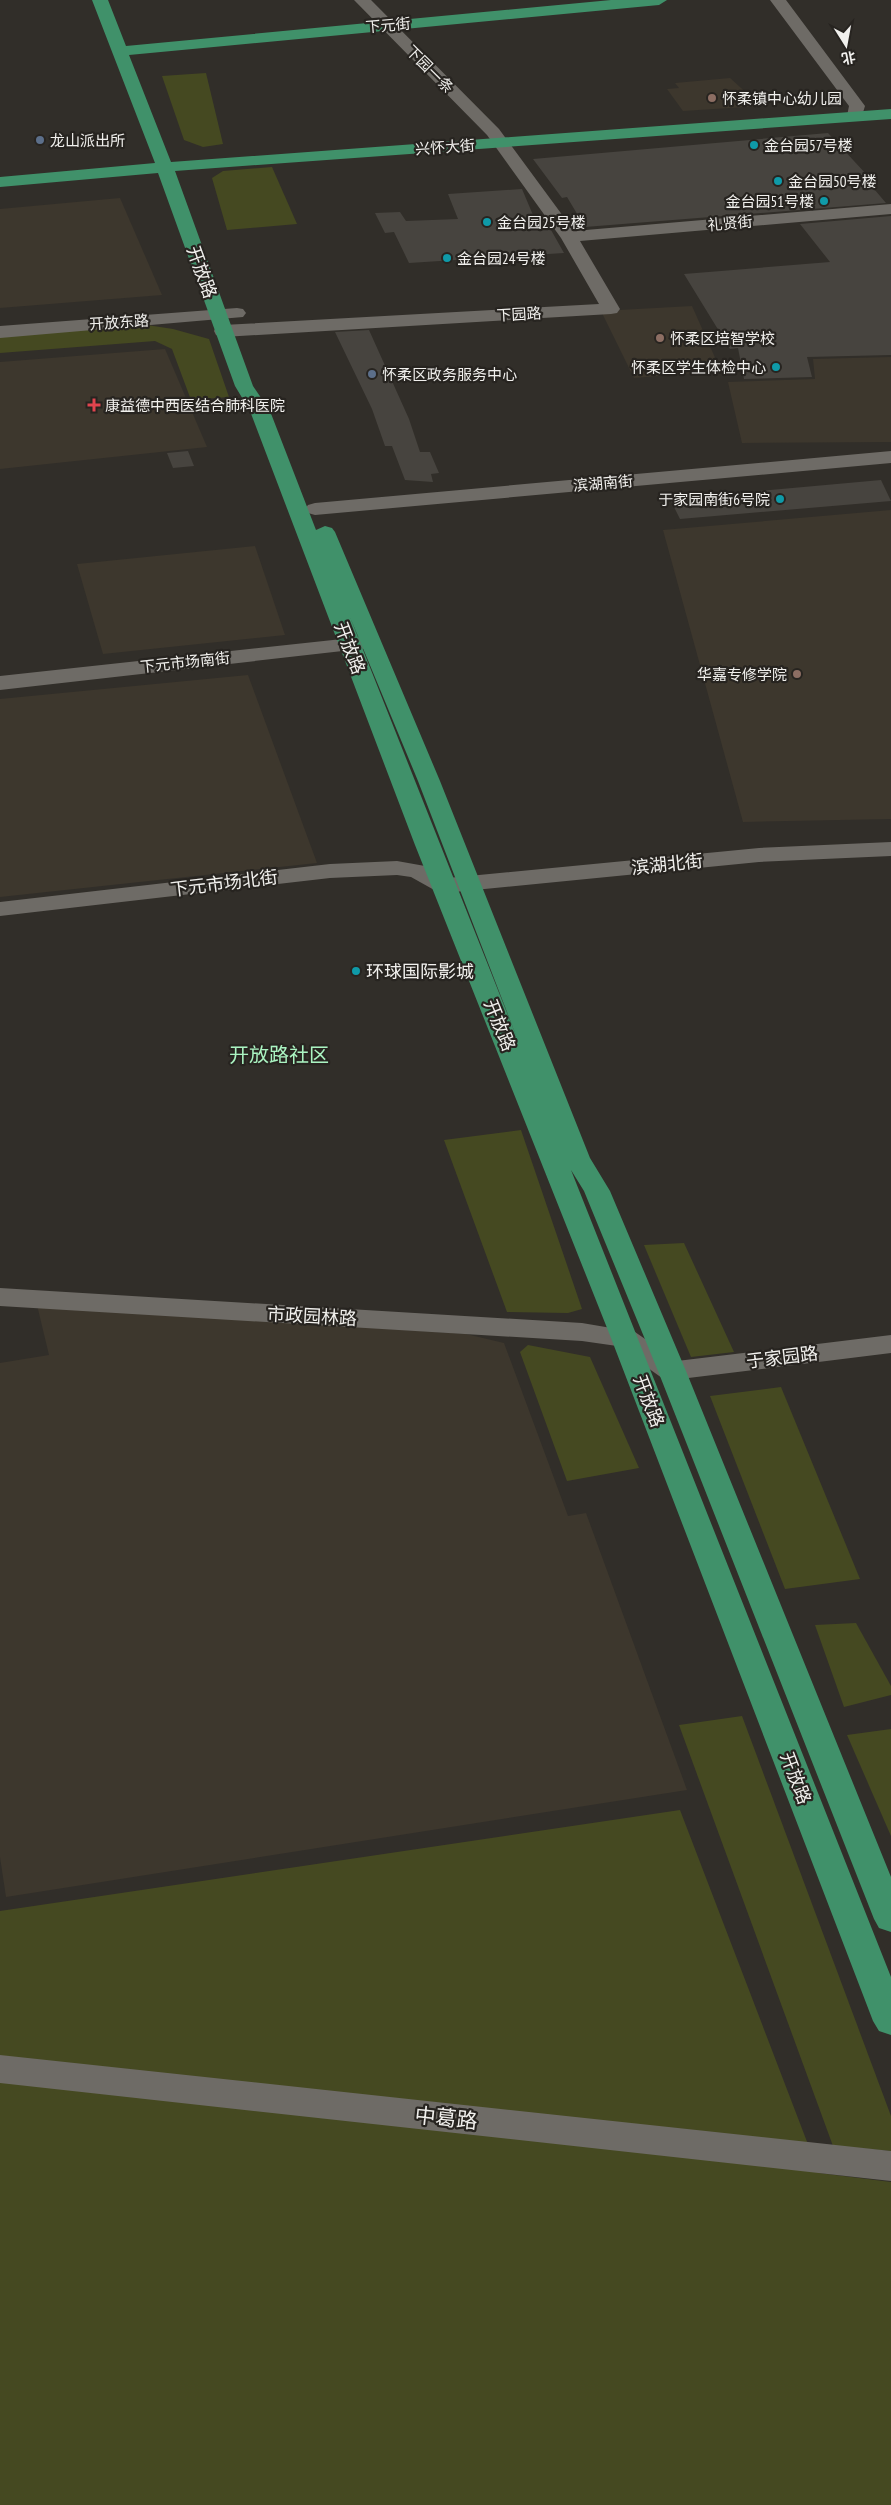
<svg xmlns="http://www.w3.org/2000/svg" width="891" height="2505" font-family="'PT Sans Narrow','Noto Sans SC',sans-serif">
<rect width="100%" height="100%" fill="#312e29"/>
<!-- built -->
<g fill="#3d372d">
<polygon points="730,78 761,106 683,111 667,89 679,88 675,83"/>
<polygon points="120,198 162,295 0,308 0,209"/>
<polygon points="692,306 721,371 634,378 601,311"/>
<polygon points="165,349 207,447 0,469 0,362"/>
<polygon points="891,357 891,442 742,443 728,382 815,379 813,359"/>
<polygon points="891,510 891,819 743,822 663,530"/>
<polygon points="255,546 285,635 103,654 77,564"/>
<polygon points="248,675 317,863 0,897 0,699"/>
<polygon points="37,1305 466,1334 504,1343 568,1516 586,1513 687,1790 6,1897 0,1857 0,1363 49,1355"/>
</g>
<!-- green -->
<g fill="#454921">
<polygon points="206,73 223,144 203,147 184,140 162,76"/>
<polygon points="272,167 297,224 227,230 212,178 223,171"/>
<polygon points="147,325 173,329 209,339 229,397 191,400 172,349 155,341 0,353 0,336"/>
<polygon points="521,1130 582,1309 568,1313 507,1312 444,1140"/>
<polygon points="684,1243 734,1352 691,1357 644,1245"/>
<polygon points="528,1345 590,1357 639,1468 567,1481 520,1352"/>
<polygon points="781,1387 860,1579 785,1589 710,1396"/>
<polygon points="856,1623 891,1686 891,1695 844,1707 815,1625"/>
<polygon points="742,1716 891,2116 891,2151 833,2146 679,1725"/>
<polygon points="891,1729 891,1836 847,1735"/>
<polygon points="680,1810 819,2173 891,2182 891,2505 0,2505 0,1911"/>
</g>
<!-- building -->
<g fill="#47443f">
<polygon points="828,133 867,175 863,176 886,203 585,227 567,197 562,198 533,159"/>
<polygon points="522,189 533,215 542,214 564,253 409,263 394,232 385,233 375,213 400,212 406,221 458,219 448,194"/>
<polygon points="891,216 891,355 807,357 812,377 744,379 738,348 730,349 684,274 830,262 800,224"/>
<polygon points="369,330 409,419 420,452 430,452 439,473 431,474 433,482 405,480 392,446 385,446 372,409 335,332"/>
<polygon points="188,451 194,466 173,468 167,453"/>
<polygon points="881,480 891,501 680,519 670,499"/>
</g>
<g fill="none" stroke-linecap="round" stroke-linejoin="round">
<!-- minor -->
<g fill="#6e6b66" fill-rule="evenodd">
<polygon points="354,0 371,0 499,129 574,231 891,204 891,214 580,241 620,309 617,313 611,314 223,337 216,335 214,331 216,327 223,325 599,304 561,238 487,135"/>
<polygon points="770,0 786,0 865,106 861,119 849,119 847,116 849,106"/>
<polygon points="237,308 243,309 246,313 243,317 0,338 0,326"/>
<polygon points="891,451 891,463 315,515 308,513 305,509 308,505 315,503"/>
<polygon points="370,636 378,637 381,642 378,647 0,690 0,676"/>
<polygon points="891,842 891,856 759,862 444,893 436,891 411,877 397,875 330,878 0,916 0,902 330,864 397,861 425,866 448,878 759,848"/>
<polygon points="0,1288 582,1323 635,1332 677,1361 891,1335 891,1353 672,1380 662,1378 617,1346 582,1341 0,1306"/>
<polygon points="0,2055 891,2151 891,2181 0,2083"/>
</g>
<!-- major -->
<path fill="#40916a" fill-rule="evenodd" d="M92,0H108L126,46L611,0H667L659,5L129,55L171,162L891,109V119L175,171L253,386L270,411L316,530L325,526L332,528L335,532L440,781L590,1158L610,1191L686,1371L891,1877V1932L879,1928L874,1919L658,1371L584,1191L571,1170L891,1977V2035L879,2031L873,2021L611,1338L415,845L250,411L235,386L158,173L0,187V177L155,163ZM350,617L418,781L517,1038Z"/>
</g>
<!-- markers -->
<g fill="#8d6e63" stroke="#272420" stroke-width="2">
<circle cx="712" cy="98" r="5"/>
<circle cx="660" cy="338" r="5"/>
<circle cx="797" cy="674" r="5"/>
</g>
<g fill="#5c6f8a" stroke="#272420" stroke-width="2">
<circle cx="40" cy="140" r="5"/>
<circle cx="372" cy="374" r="5"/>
</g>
<g fill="#0f9aa8" stroke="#272420" stroke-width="2">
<circle cx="754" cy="145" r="5"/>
<circle cx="778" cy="181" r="5"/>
<circle cx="824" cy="201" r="5"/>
<circle cx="487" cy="222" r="5"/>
<circle cx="447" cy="258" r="5"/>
<circle cx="776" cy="367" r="5"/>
<circle cx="780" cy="499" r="5"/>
<circle cx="356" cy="971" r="5"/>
</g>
<path fill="#e0444e" stroke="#272420" stroke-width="2" d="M91.5 397.5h5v5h5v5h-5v5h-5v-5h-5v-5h5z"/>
<g text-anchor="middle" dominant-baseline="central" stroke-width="4.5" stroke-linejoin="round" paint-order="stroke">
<!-- far-street labels -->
<g font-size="15" fill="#f1f0ed" stroke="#272420">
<text transform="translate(388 25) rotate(-5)">下元街</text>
<text transform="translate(430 69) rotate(45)">下园一条</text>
<text transform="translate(445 147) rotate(-4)">兴怀大街</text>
<text transform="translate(730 223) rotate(-5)">礼贤街</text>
<text transform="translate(519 314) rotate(-3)">下园路</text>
<text transform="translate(119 322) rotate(-4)">开放东路</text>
<text transform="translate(603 483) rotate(-5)">滨湖南街</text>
<text transform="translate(185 662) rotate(-6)">下元市场南街</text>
</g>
<!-- far-poi labels -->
<g font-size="15" fill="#f1f0ed" stroke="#272420" text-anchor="start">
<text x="722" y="98">怀柔镇中心幼儿园</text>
<text x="50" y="140">龙山派出所</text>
<text x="764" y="145">金台园57号楼</text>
<text x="788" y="181">金台园50号楼</text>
<text x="814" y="201" text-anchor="end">金台园51号楼</text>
<text x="497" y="222">金台园25号楼</text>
<text x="457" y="258">金台园24号楼</text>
<text x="670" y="338">怀柔区培智学校</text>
<text x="766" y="367" text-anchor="end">怀柔区学生体检中心</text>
<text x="382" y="374">怀柔区政务服务中心</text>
<text x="105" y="405">康益德中西医结合肺科医院</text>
<text x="770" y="499" text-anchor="end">于家园南街6号院</text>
<text x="787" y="674" text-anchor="end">华嘉专修学院</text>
</g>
<!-- street labels -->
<g font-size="18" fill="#f1f0ed" stroke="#272420">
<text transform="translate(202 272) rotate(70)">开放路</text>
<text transform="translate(350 648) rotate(69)">开放路</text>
<text transform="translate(667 864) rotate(-6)">滨湖北街</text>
<text transform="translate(224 883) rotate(-7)">下元市场北街</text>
<text transform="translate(500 1025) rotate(68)">开放路</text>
<text transform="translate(312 1316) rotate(3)">市政园林路</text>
<text transform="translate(782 1357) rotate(-7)">于家园路</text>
<text transform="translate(649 1401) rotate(69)">开放路</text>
<text transform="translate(796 1778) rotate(69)">开放路</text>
</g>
<!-- poi labels -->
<g font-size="18" fill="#f1f0ed" stroke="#272420" text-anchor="start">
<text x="366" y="971">环球国际影城</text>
</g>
<!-- quarter labels -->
<g font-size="20" fill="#aaf3c1" stroke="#272420">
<text x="279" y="1055">开放路社区</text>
</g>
<!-- near-street labels -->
<g font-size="21" fill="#f1f0ed" stroke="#272420">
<text transform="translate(446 2118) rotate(6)">中葛路</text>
</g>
</g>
<!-- north arrow -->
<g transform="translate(846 45) rotate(169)" stroke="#272420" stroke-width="4" paint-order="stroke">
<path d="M0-4L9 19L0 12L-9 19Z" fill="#f1f0ed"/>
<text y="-8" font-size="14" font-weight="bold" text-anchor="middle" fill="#f1f0ed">北</text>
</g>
</svg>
